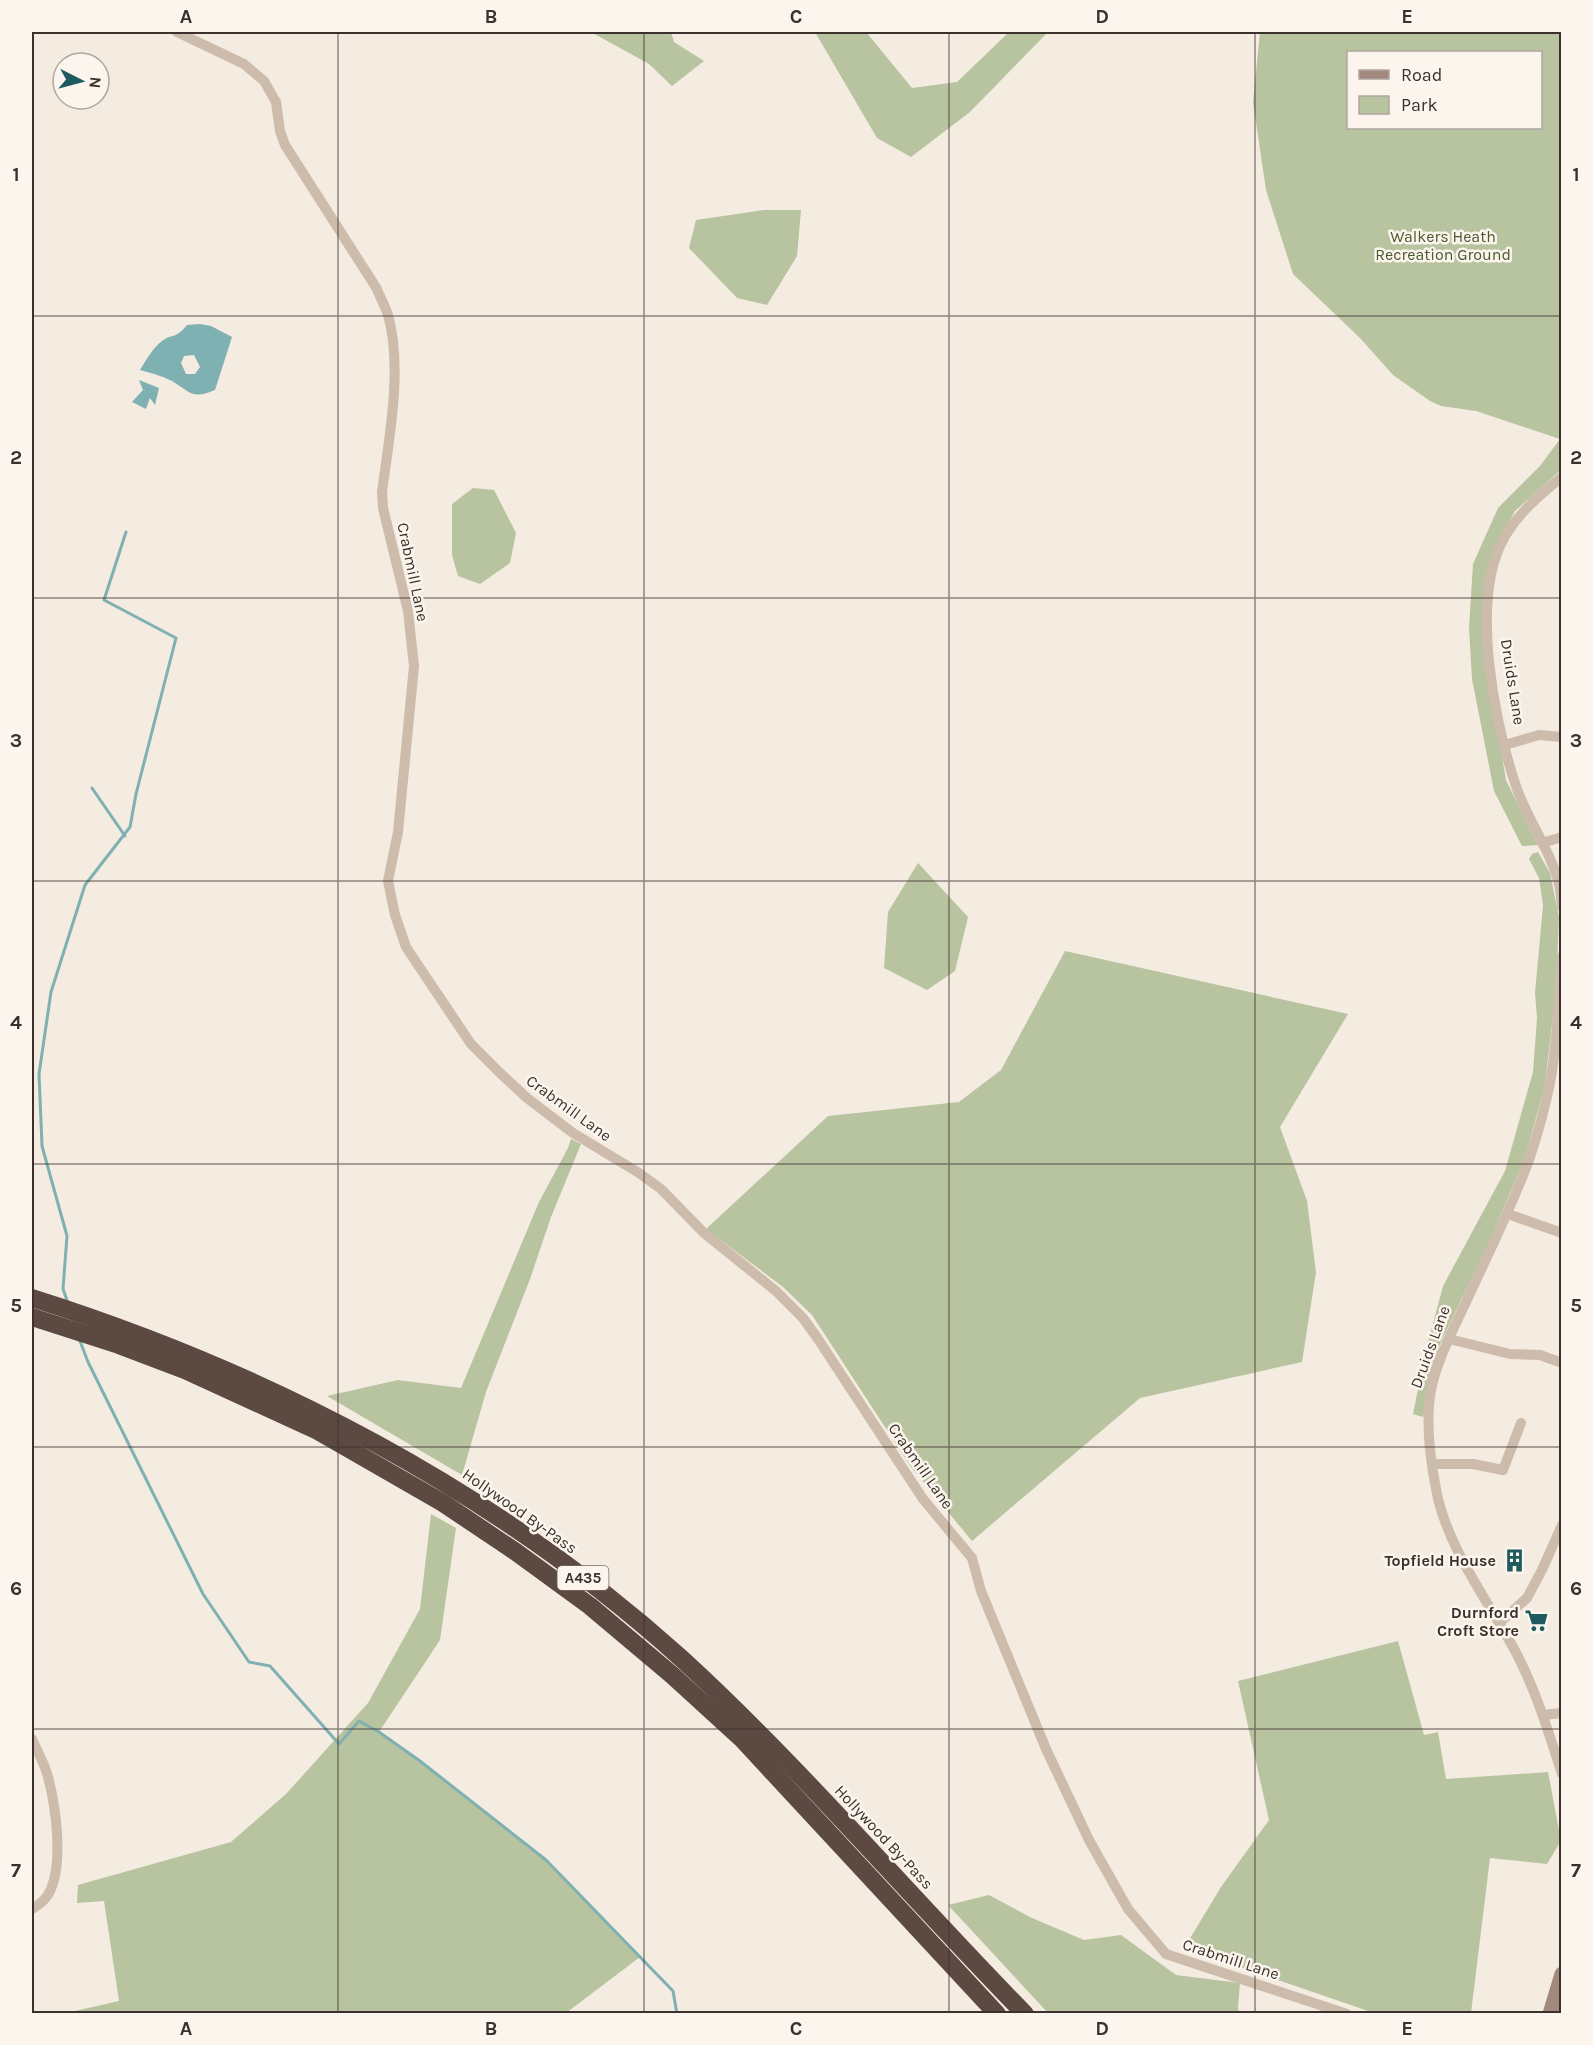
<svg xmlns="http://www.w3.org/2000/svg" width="1593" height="2045" font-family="Karla,sans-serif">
<rect width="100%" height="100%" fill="#f4ebe1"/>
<!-- green -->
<g fill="#b8c4a0" fill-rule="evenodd">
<polygon points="591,32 671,32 674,42 704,61 672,86 649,64"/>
<polygon points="815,32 866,32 912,88 957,82 1009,32 1048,32 970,112 911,157 877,138"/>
<path d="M1260,32H1561V470L1515,511L1492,555L1488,675L1506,780L1538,845L1522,846L1494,791L1472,679L1469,628L1473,564L1498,508L1540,466L1560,439L1476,411L1441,406L1430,401L1393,375L1360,338L1293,274L1266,190L1253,102ZM1348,52H1540V128H1348Z"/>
<polygon points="764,210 801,210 797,256 767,305 737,298 689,248 696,220"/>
<polygon points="473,488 494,490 516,533 510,563 480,584 458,576 452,555 452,504"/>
<polygon points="1538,852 1550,873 1559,917 1556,990 1545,1085 1525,1158 1489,1242 1440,1344 1423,1417 1413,1414 1426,1350 1443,1286 1505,1171 1533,1072 1537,1018 1535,993 1543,905 1539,878 1529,859 1532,854"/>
<polygon points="918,863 968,917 955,971 927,990 884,968 888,912"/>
<polygon points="1065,951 1348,1014 1280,1127 1307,1201 1316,1272 1302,1362 1140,1398 972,1541 911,1467 812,1315 783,1287 706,1229 828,1116 959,1102 1001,1070"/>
<polygon points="571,1139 581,1144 551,1217 530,1279 486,1392 462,1475 327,1396 398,1380 461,1388 539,1202 568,1148"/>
<polygon points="431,1514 456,1528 440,1640 379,1732 420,1761 546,1860 640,1957 566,2013 66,2013 119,2001 104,1901 77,1903 78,1885 231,1842 286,1794 368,1703 420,1609"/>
<polygon points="1398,1641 1424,1735 1438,1732 1446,1779 1548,1772 1561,1841 1547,1864 1490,1858 1471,2013 1374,2013 1208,1956 1189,1940 1221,1887 1269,1820 1238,1681"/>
<polygon points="989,1895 1032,1918 1084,1940 1121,1935 1176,1975 1240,1983 1238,2007 1239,2013 1048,2013 948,1905"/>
</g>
<!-- water -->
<g fill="#7fb0b2" fill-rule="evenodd">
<path d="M200,324L211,326L232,337L215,390C192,400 190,392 172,381C162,376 151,373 140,370C146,360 153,348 162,341C172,333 175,340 187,325ZM194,355L200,367L195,374H186L181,363L184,356Z"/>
<polygon points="139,380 159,388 155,405 150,398 146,409 132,402 143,390"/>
</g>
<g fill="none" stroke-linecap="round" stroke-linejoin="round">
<!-- stream -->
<g stroke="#7fb0b2" stroke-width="3">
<polyline points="92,788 125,836"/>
<polyline points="68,1303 63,1289 67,1236 42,1146 39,1074 51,992 85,885 130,827 136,794 176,638 104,600 126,532"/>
<polyline points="80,1341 88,1362 203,1594 249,1662 270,1666 339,1744 359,1721 379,1732 420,1761 546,1860 673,1991 677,2014"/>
</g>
<!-- street -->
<g stroke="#cdbbac" stroke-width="10">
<path d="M177,32L244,64L264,81L276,102L280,131L285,145L377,289C380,297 385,306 388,315C403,368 389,438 382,492L383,508L408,611L414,666L398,832L388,881L395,915L406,947L471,1044L500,1073L527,1098L573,1133L639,1173L661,1189L704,1233L776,1291L803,1318L818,1339L923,1499L972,1558L981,1591L1046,1749L1089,1840L1128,1909L1166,1954L1347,2014"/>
<path d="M1562,477C1539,495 1514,517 1501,544C1471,606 1495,725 1517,789C1528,820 1551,852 1559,884C1561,892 1561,900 1562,907"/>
<polyline points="1505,745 1539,735 1562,737"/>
<polyline points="1542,843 1562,837"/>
<path d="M1562,956C1558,998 1558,1041 1550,1083C1545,1107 1538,1133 1530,1157C1512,1207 1488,1254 1466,1302C1453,1330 1437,1360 1431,1390C1425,1422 1430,1458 1436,1489C1446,1545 1486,1598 1513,1647C1535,1687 1548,1731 1562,1774"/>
<polyline points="1508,1214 1562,1233"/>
<polyline points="1449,1339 1510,1354 1540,1355 1562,1363"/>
<polyline points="1432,1464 1473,1464 1503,1470 1521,1423"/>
<polyline points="1499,1623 1527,1598 1542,1570 1562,1525"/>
<polyline points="1543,1715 1562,1713"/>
<path d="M32,1739C37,1751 45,1764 48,1777C56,1807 63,1861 51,1889C47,1899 40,1904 32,1909"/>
</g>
<!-- secondary -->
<polyline stroke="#a18a7d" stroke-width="15" points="1550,2014 1562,1974"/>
<!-- highway -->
<g stroke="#5c4a42" stroke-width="18">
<path d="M32,1298C269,1373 496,1491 682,1659C803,1770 910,1897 1025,2014"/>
<polyline points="32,1317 119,1345 185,1370 316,1430 443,1503 516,1552 590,1606 672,1675 741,1738 997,2014"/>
</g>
</g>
<!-- grid -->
<path fill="none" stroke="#3b302b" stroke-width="1.5" stroke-opacity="0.55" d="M338,32V2014M644,32V2014M949,32V2014M1255,32V2014M32,316H1562M32,598H1562M32,881H1562M32,1164H1562M32,1447H1562M32,1729H1562"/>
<!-- icons -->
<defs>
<symbol id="building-bare" viewBox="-9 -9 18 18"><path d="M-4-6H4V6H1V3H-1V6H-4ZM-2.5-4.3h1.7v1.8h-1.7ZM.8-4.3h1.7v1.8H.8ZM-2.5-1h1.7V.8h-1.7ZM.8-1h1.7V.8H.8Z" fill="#1f5a5e" stroke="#fbf5ee" stroke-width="2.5" paint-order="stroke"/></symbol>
<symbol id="supermarket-bare" viewBox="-9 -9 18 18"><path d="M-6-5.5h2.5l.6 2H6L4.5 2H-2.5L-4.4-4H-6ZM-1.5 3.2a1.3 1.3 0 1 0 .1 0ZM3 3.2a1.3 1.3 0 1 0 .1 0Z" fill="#1f5a5e" stroke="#fbf5ee" stroke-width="2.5" paint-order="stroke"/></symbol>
</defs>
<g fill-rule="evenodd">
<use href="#building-bare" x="1498" y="1544" width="33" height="33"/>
<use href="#supermarket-bare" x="1520" y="1604" width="33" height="33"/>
</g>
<g text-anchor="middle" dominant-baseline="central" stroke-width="5" stroke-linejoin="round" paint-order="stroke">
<!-- shield labels -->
<rect fill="#fbf5ee" stroke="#756b66" stroke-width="1.5" x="557.5" y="1566" width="51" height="24" rx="4.5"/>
<g font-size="15" font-weight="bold" fill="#3b302b">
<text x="583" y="1578">A435</text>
</g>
<!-- park labels -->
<g font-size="16" fill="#4a5a2e" stroke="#fbf5ee">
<text x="1443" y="236">Walkers Heath<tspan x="1443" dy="18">Recreation Ground</tspan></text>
</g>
<!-- street labels -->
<g font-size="16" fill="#3b302b" stroke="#fbf5ee">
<text transform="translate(413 572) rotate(78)">Crabmill Lane</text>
<text transform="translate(1513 682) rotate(81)">Druids Lane</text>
<text transform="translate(569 1108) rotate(36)">Crabmill Lane</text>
<text transform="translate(1430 1347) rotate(-70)">Druids Lane</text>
<text transform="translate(921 1466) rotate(55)">Crabmill Lane</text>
<text transform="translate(520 1511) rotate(35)">Hollywood By-Pass</text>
<text transform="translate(884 1837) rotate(47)">Hollywood By-Pass</text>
<text transform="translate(1231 1959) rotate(18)">Crabmill Lane</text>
</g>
<!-- poi labels -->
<g font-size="16" font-weight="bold" fill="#3b302b" stroke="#fbf5ee" text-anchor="end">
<text x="1496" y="1560">Topfield House</text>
<text x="1519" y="1612">Durnford<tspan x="1519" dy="18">Croft Store</tspan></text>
</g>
</g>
<!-- border -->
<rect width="1593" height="2045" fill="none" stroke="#fbf5ee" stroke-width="66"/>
<!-- legend -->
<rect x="1347" y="51" width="195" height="78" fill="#fbf5ee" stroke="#aea6a0" stroke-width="1.5"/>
<rect x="1359" y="70" width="30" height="9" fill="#a18a7d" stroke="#aea6a0" stroke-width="1.5"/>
<text x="1401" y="81" font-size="18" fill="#3b302b">Road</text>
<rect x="1359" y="96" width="30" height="18" fill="#b8c4a0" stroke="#aea6a0" stroke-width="1.5"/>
<text x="1401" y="111" font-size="18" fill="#3b302b">Park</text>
<!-- north arrow -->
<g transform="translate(81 81) rotate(96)"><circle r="28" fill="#fbf5ee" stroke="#aea6a0" stroke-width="1.5"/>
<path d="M0-4.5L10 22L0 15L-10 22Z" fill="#1f5a5e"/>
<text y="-9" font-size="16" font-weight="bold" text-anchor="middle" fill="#3b302b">N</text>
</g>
<rect x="33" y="33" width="1527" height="1979" fill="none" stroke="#3b302b" stroke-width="2"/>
<g font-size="20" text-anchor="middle" font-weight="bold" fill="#3b302b">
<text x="186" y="23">A</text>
<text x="491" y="23">B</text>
<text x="796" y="23">C</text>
<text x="1102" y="23">D</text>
<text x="1407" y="23">E</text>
<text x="16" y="181">1</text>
<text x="1576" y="181">1</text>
<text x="16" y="464">2</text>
<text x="1576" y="464">2</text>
<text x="16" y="747">3</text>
<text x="1576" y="747">3</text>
<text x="16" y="1029">4</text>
<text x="1576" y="1029">4</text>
<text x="16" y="1312">5</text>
<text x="1576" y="1312">5</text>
<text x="16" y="1595">6</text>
<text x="1576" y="1595">6</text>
<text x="16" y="1877">7</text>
<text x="1576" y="1877">7</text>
<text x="186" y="2035">A</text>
<text x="491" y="2035">B</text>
<text x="796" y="2035">C</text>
<text x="1102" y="2035">D</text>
<text x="1407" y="2035">E</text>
</g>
</svg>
